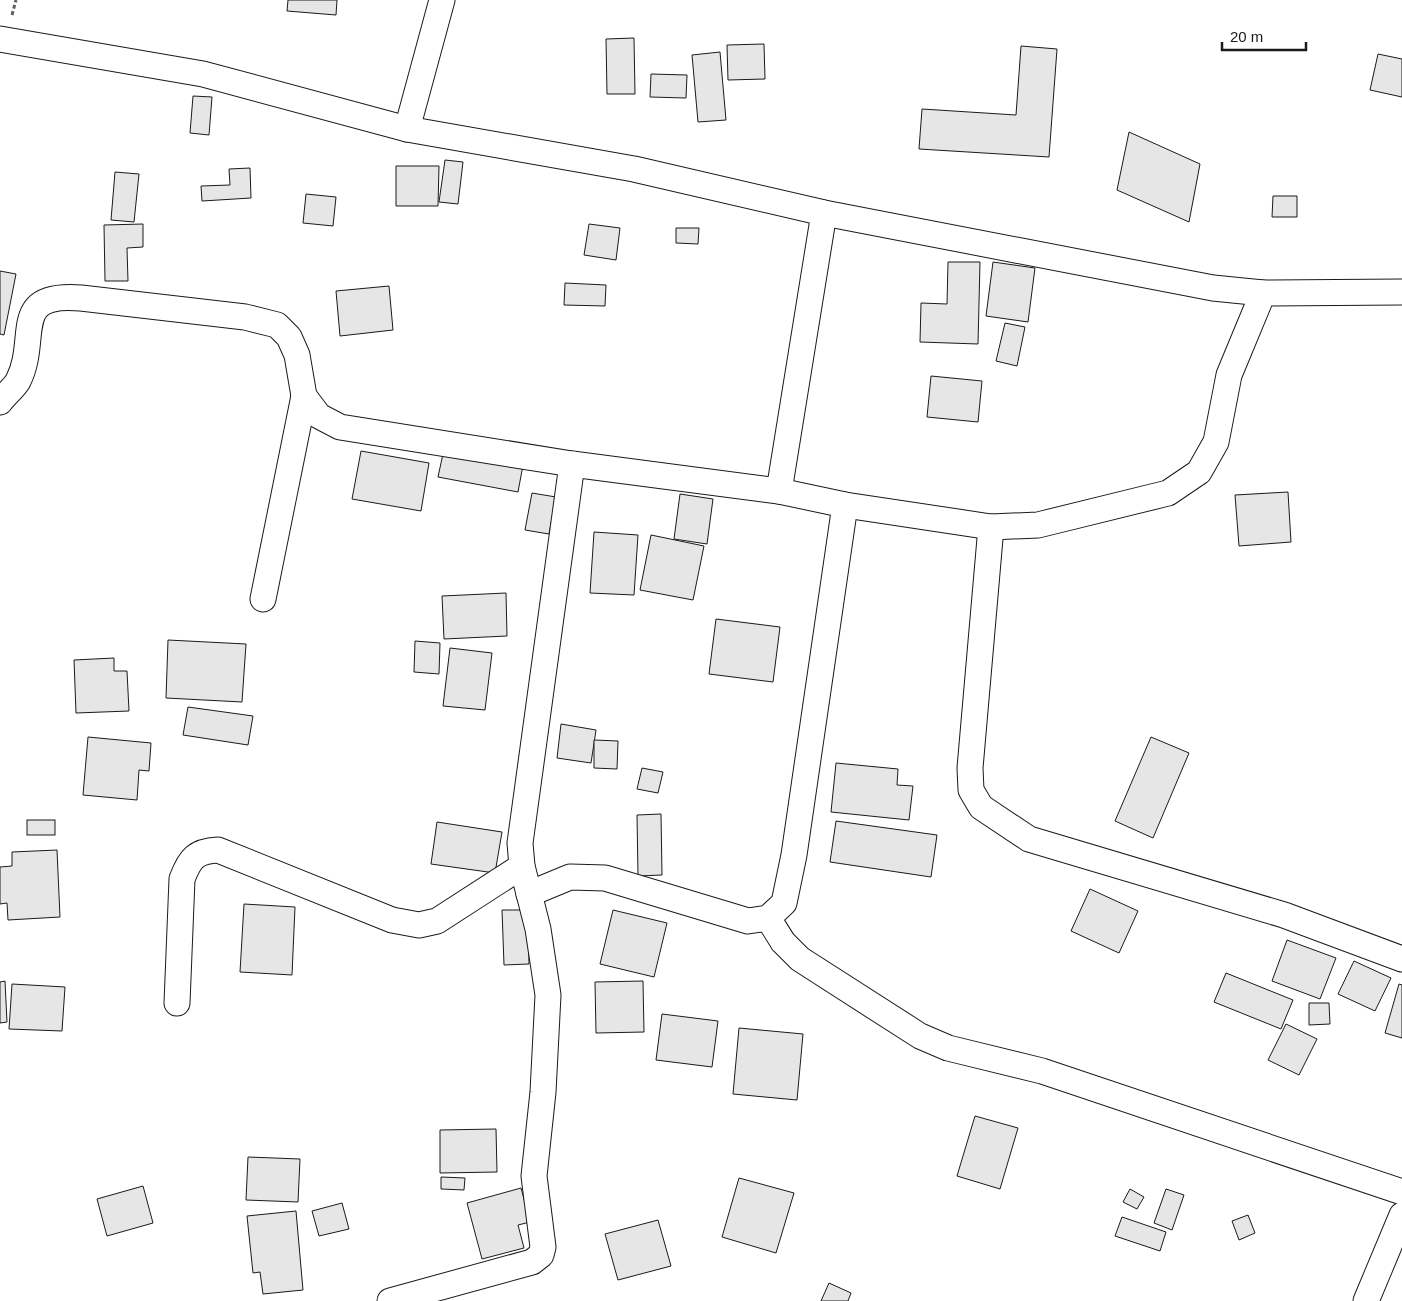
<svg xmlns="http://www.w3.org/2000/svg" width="1402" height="1301" font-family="Helvetica,sans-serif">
<rect width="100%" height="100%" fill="#fff"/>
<!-- building -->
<g fill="#e6e6e6" stroke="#1a1a1a">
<polygon points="288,0 337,0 336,15 287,11"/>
<polygon points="634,38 635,94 607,94 606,39"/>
<polygon points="764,44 765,79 728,80 727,45"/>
<polygon points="1021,46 1057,49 1049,157 919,149 922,109 1016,115"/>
<polygon points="720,52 726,120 698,122 692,55"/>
<polygon points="1378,54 1402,59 1402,97 1370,90"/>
<polygon points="651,74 687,75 686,98 650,97"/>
<polygon points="193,96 212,97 209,135 190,133"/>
<polygon points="1129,132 1200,164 1189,222 1117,190"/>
<polygon points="445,160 463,162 458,204 439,202"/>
<polygon points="396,166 439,166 438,206 396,206"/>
<polygon points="250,168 251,198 202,201 201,186 230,185 229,169"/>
<polygon points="115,172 139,174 134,222 111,220"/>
<polygon points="306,194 336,197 333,226 303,223"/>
<polygon points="1273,196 1297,196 1297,217 1272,217"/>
<polygon points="143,224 143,247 127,248 128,281 105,281 104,225"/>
<polygon points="589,224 620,228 616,260 584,255"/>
<polygon points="676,228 699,228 698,244 676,243"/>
<polygon points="948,262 980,262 978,344 920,342 921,303 947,304"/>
<polygon points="993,262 1035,268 1028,322 986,316"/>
<polygon points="0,271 16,274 4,335 0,334"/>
<polygon points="565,283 606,285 605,306 564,305"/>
<polygon points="389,286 393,330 340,336 336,291"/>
<polygon points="1005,323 1025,327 1017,366 996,361"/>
<polygon points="931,376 982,381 978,422 927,417"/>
<polygon points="444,449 523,465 518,492 438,477"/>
<polygon points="361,451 429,463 421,511 352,499"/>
<polygon points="1288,492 1291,542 1239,546 1235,495"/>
<polygon points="532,493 556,497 549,534 525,530"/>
<polygon points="680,494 713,499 707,544 674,539"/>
<polygon points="594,532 638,535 634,595 590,593"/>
<polygon points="651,535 704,546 693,600 640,590"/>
<polygon points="506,593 507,636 444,639 442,596"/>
<polygon points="716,619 780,627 773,682 709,674"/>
<polygon points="168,640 246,644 242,702 166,698"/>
<polygon points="415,641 440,643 439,674 414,672"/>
<polygon points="450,648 492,653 485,710 443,706"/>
<polygon points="114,658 114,671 127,671 129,711 76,713 74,660"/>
<polygon points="188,707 253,716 248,745 183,735"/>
<polygon points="561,724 596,730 591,763 557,758"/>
<polygon points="88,737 151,743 149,771 139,770 137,800 83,795"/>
<polygon points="1151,737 1189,753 1153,838 1115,821"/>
<polygon points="594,740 618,741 617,769 594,768"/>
<polygon points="836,763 898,769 897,785 913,786 909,820 831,812"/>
<polygon points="642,768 663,772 658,793 637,789"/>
<polygon points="661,814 662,875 638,876 637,815"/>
<rect x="27" y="820" width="28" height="15"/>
<polygon points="836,821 937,835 931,877 830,862"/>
<polygon points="437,822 502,832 495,873 431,864"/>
<polygon points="57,850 60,917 8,920 7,903 0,904 0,867 12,866 12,852"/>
<polygon points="1090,889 1138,911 1119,953 1071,931"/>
<polygon points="244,904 295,907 292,975 240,972"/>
<polygon points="502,910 528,910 529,964 504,965"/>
<polygon points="613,910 667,923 654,977 600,964"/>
<polygon points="1287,940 1336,958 1320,999 1272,981"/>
<polygon points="1354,961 1391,978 1375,1011 1338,994"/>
<polygon points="1226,973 1293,1000 1281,1029 1214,1002"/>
<polygon points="5,981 7,1022 0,1023 0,982"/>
<polygon points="643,981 644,1032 596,1033 595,982"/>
<polygon points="12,984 65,987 62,1031 9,1029"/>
<polygon points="1399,984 1402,985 1402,1038 1385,1033"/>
<polygon points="1309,1003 1329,1003 1330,1024 1309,1025"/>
<polygon points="662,1014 718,1021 712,1067 656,1060"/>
<polygon points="1286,1024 1317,1039 1299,1075 1268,1060"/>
<polygon points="739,1028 803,1034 797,1100 733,1094"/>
<polygon points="975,1116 1018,1128 1000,1189 957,1176"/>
<polygon points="496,1129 497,1172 440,1173 440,1130"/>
<polygon points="248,1157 300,1159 298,1202 246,1200"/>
<polygon points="441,1177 465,1178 464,1190 441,1189"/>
<polygon points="739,1178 794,1193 776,1253 722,1237"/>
<polygon points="143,1186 153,1223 107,1236 97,1199"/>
<polygon points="521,1188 530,1222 518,1225 524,1248 482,1259 467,1203"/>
<polygon points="1130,1189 1144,1197 1137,1209 1123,1202"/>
<polygon points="1166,1189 1184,1195 1172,1230 1154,1223"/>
<polygon points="342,1203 349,1229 319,1236 312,1211"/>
<polygon points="296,1211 303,1290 263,1294 260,1272 253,1273 247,1216"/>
<polygon points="1248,1215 1255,1233 1239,1240 1232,1221"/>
<polygon points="1122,1217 1166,1232 1160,1251 1115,1236"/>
<polygon points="658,1220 671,1266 618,1280 605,1234"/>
<polygon points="829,1283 851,1293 848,1301 821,1301"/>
</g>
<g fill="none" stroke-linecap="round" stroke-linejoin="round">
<defs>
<g id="street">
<polyline points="0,39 203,74 407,129 634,169 824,213 1213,288 1263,293 1402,292"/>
<polyline points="407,129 442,0"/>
<path d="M0,402C5,395 14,388 18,381C40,338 8,292 81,298L245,317L277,325L289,337L297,355L304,396L319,416L340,427L572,464L779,491L845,505L991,527L1038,525L1168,493L1199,472L1216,442L1229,375L1263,293"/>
<polyline points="779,491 824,213"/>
<polyline points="991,527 970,768 971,790 981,807 1029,839 1284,915 1402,959"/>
<polyline points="263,599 304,396"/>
<polyline points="529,894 570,877 605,878 748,921 768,918 784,903 794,855 845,505"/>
<polyline points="768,918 783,942 800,959 920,1036 948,1048 1042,1071 1402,1192"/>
<path d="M177,1003L182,879C190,858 196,851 218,850L392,920L419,925L437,921L522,866"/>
<polyline points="390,1301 532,1262 541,1255 543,1247 534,1176 543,1092 548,995 538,929 522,866 520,843 572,464"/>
<polyline points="1366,1301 1402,1215"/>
</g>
</defs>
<!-- street casing -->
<use href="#street" stroke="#1a1a1a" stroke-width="27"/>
<!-- path -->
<polyline stroke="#5f5f5f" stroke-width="3" stroke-dasharray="4 2.5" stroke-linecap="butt" points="12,15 16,0"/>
<!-- street -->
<use href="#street" stroke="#fff" stroke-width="25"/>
</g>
<!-- scale -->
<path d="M1222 42v8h84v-8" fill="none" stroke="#1a1a1a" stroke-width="2.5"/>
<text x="1230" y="42" font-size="15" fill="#1a1a1a" stroke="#ffffff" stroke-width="4" paint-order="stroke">20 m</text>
</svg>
